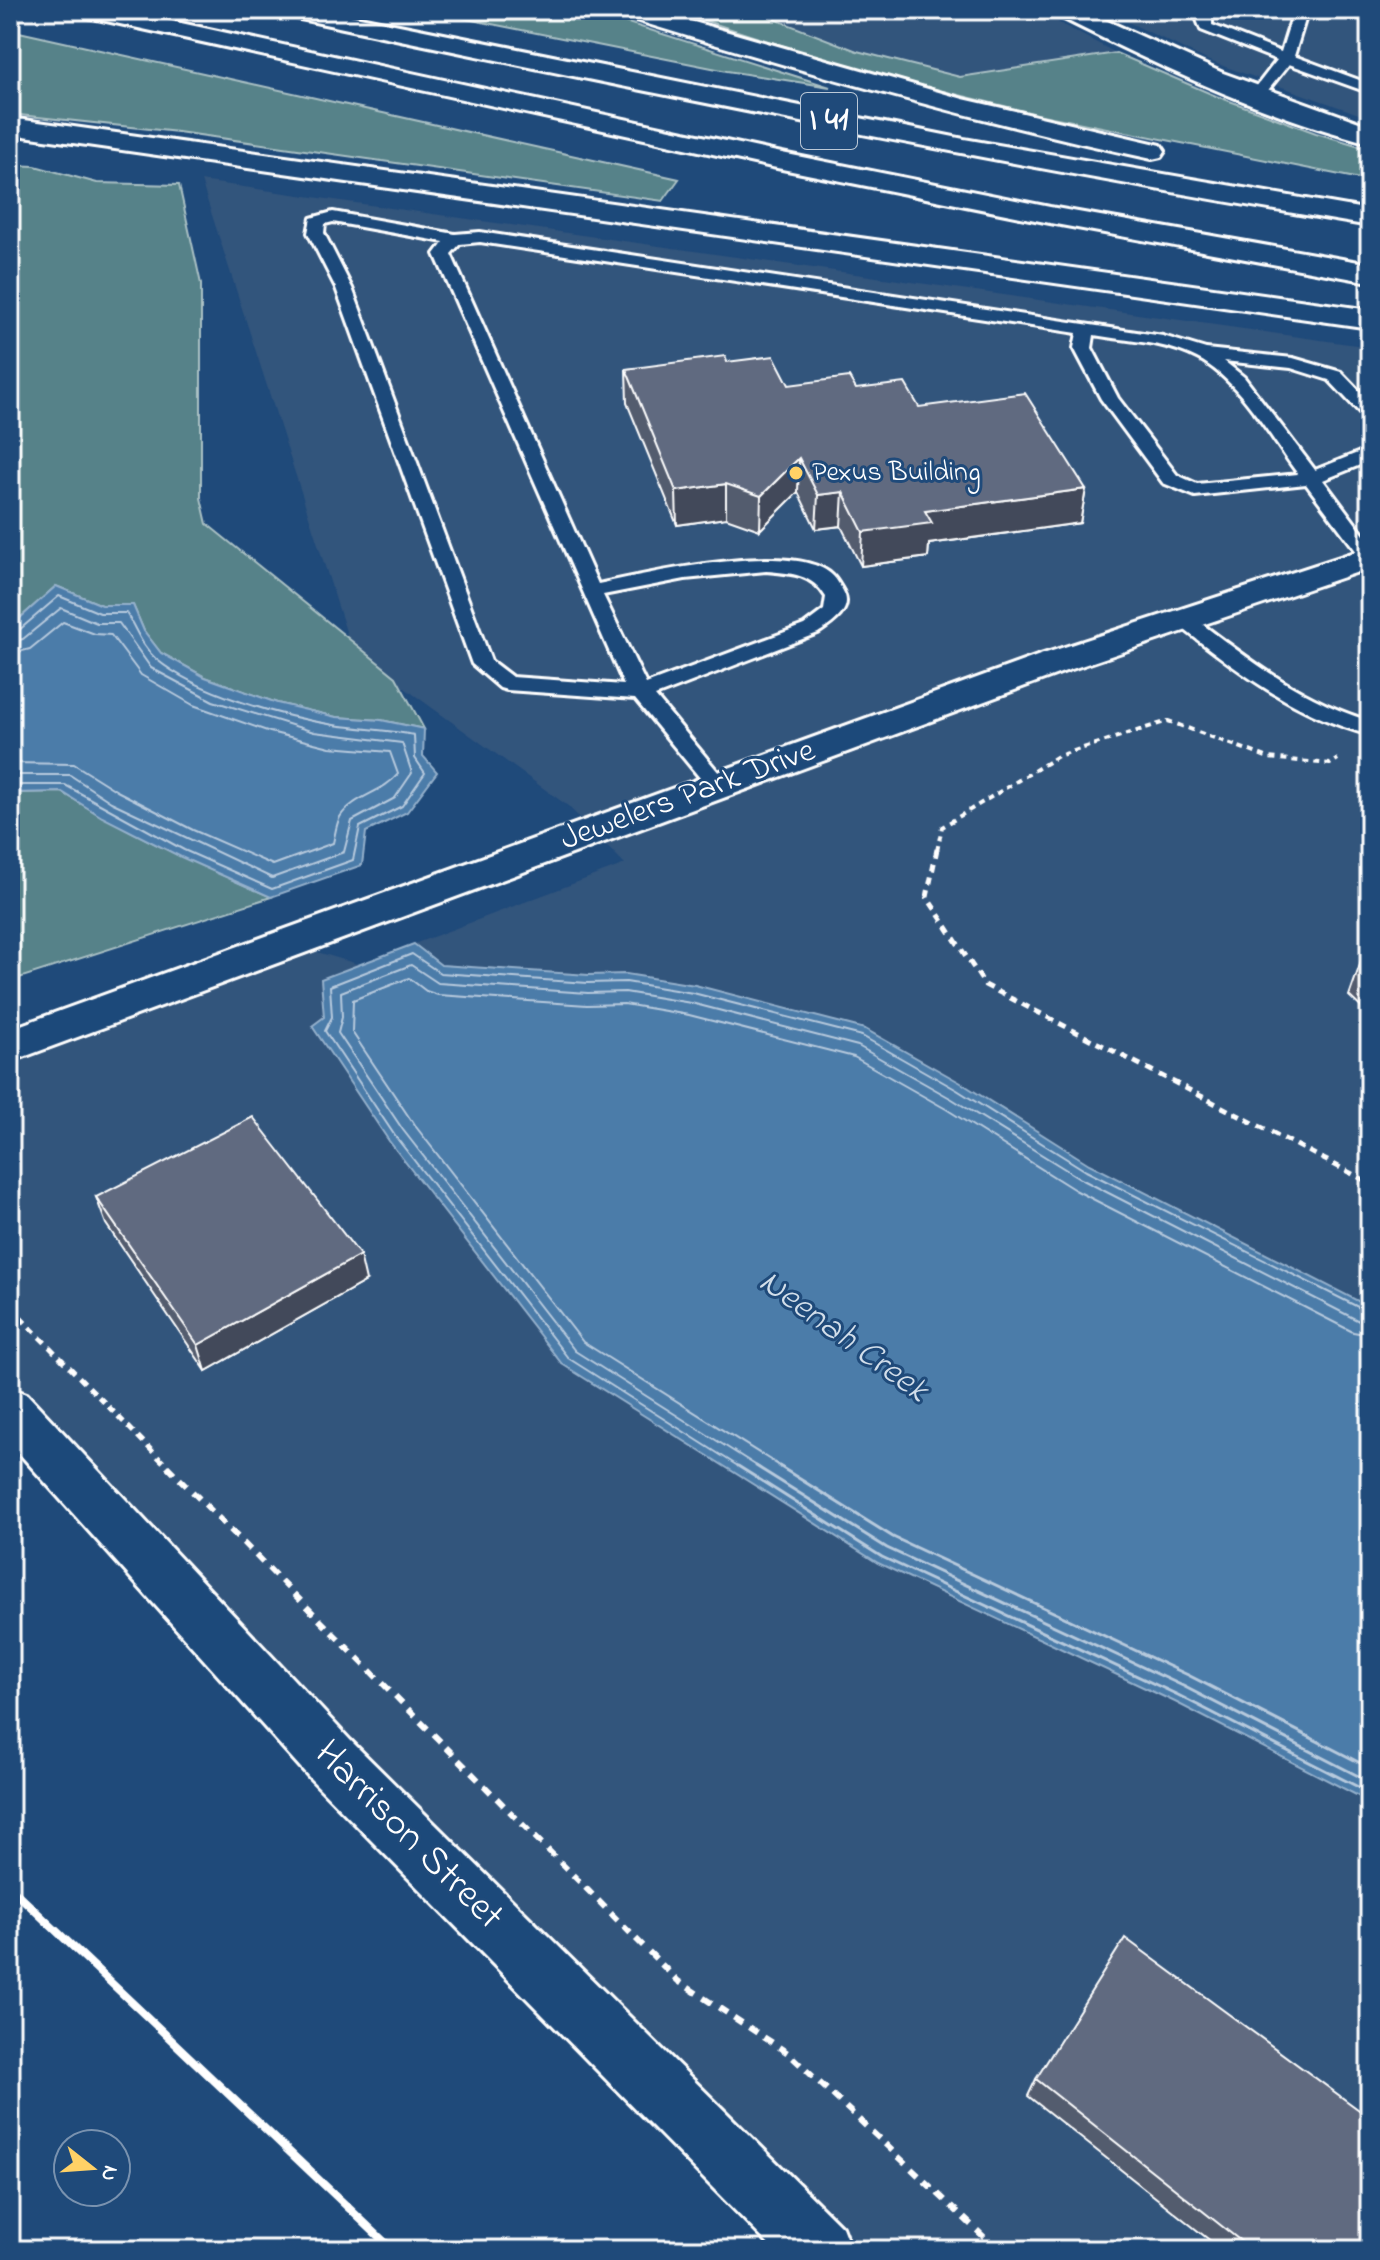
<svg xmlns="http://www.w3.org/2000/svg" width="1380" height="2260" font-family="'Indie Flower',sans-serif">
<rect width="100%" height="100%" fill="#1f4a7a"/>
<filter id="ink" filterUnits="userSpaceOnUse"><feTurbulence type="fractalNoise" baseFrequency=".0125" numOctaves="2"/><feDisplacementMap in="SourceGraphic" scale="16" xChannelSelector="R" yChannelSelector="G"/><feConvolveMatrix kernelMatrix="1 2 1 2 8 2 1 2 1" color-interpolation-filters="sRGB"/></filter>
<g filter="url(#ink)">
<!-- built -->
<g fill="#32547c">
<polygon points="751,10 1035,10 1116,53 960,77 857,51"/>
<polygon points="1103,10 1370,10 1370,118 1209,61"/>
<polygon points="201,181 1370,347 1370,1307 1089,1164 961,1083 626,974 589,975 441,965 414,944 625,864 568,806 352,650"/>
<polygon points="287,943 364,966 1370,1628 1370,2250 819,2250 10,1409 10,1046"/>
</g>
<!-- green -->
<g fill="#568289" stroke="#aac0c4" stroke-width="2">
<polygon points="422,10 587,10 830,87 727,71"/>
<polygon points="672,10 751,10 857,51 960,77 1116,53 1216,96 1316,133 1370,149 1370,181 1037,114 868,73"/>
<polygon points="10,30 679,179 663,201 178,132 10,114"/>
<polygon points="10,165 35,166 97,183 179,185 201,284 201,498 207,524 396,677 424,729 381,720 336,717 277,703 205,677 161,653 144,631 133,605 102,605 56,586 10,627"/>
<path d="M62,792C128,834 200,865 271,897L10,981V793Z"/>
</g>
<!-- water -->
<g fill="#4c7ba9" stroke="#94b0cb" stroke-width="2">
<polygon points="56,586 102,605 133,605 144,631 161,653 205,677 277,703 336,717 381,720 424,729 423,756 437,772 407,812 366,832 362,865 271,897 181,857 102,817 62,792 10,793 10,627"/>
<polygon points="414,944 441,965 589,975 626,974 695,985 865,1029 961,1083 1089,1164 1370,1307 1370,1802 1175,1702 878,1563 562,1364 389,1141 312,1026 324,1017 321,979"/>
</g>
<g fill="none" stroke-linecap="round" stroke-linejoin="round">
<!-- shore-far1 -->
<g stroke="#b7cadd" stroke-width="2">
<path d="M10,632L18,631L59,596L100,613H126C136,628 142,647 156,659C198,694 281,716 334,725C361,729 388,730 414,735L415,758L425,773L402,806L360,827L353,860L272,889L184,850L65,785H10"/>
<polyline points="10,642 23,639 61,608 97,623 119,623 151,668 213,701 314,732 402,743 412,773 395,798 352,821 344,852 272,878 111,802 70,775 10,775"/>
<path d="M10,654L30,649L63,622L95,634L111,635L141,675L193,705L270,732L330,747L390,752L398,774C383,793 353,796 340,817C336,825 335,835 333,843L273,865L193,830L117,791L74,764L10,763"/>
<polyline points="741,1468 568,1358 395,1136 325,1031 332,1017 330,986 412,954 440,973 588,983 626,982 693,993 862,1036 957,1090 1086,1171 1370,1313"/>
<polyline points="760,1468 575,1351 403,1130 338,1033 342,1017 341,992 411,965 438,983 588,993 625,992 691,1003 858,1046 952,1099 1081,1179 1359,1321 1370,1323"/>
<polyline points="783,1468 583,1342 413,1123 352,1032 353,1000 409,978 426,991 438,995 587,1005 624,1004 689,1015 854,1057 946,1109 1075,1190 1353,1332 1370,1335"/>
</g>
<!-- shore -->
<g stroke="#b7cadd" stroke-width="3">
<polyline points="738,1466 882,1557 1178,1695 1370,1793"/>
<polyline points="756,1466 887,1548 1183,1686 1370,1782"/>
<polyline points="779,1466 893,1537 1188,1675 1370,1768"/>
</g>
<defs>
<g id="lane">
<polygon points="1198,10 1212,10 1212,25 1281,52 1294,10 1308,10 1294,56 1370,84 1370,93 1289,64 1261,99 1251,99 1249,96 1277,60 1201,30 1196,17"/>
<path d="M333,212L455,234L480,232L1163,336L1206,349L1293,358L1341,372L1370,402V418L1364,417L1329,380L1291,368L1224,361L1244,377L1315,470L1370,448V461L1323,480L1370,543V562L1363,560L1306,484L1195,496L1163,483L1101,399L1074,348L1077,333L480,242L460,244L451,254L598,584C646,574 797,538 833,576C837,580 840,586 843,591C854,610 832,624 818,633L655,696L729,785L726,790H710L635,699L507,690L500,688L472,664L336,288L308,233L311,218ZM333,222L444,242L435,254L624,685L512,677L491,661L352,288L324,233L325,224ZM1094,335C1127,341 1167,342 1197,358C1238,378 1271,438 1298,474L1197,484L1177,475L1118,398L1092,348ZM766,571C792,573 812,574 826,597L824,610L804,625L646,684L603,595L685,579Z"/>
<path d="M1183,613L1190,615C1247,658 1301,701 1370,721V735C1294,715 1237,671 1176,623L1173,619L1176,615Z"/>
</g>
<path id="street" d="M1052,10H1083L1223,73L1370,126V143C1263,116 1154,64 1056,15Z"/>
<g id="secondary">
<polygon points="1370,547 1370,568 1066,671 10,1062 10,1029 1040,655"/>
<polygon points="10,1388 27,1394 350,1740 842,2227 851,2250 774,2250 310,1778 10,1443"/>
</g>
<g id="highway">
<polygon points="76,10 121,10 772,151 1050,207 1370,264 1370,282 1050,223 772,167 88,17 80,15"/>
<path d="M279,10H325L964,139L1370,210V226C1008,166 650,93 291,17L283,15Z"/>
<path d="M615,10H652L963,99L1161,145L1165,151L1161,157L1152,159C972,120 795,70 619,15Z"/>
<polygon points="10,118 1370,310 1370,328 10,134"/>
</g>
</defs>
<!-- lane casing -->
<use href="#lane" stroke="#fff" stroke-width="6"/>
<!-- street casing -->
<use href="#street" stroke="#fff" stroke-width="6"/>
<!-- secondary casing -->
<use href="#secondary" stroke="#fff" stroke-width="6"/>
<!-- highway casing -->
<use href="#highway" stroke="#fff" stroke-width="6"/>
<!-- path-far2 -->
<polyline stroke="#fff" stroke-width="4" stroke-dasharray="6 5" stroke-linecap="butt" points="937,851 942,827 1058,756 1168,721 1269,758 1330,764 1338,759"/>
<!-- path-far1 -->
<g stroke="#fff" stroke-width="5" stroke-dasharray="8 6" stroke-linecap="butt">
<polyline points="937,849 927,897 985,985 1370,1183"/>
<polyline points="10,1307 169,1468"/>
</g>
<!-- path -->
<polyline stroke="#fff" stroke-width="6" stroke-dasharray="10 8" stroke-linecap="butt" points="167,1466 678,1981 788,2053 998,2250"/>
<!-- lane -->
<use href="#lane" fill="#1f4a7a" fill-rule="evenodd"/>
<!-- street -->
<use href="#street" fill="#1f4a7a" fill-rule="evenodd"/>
<!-- secondary -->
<use href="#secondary" fill="#1f4a7a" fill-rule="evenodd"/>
<!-- highway -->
<use href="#highway" fill="#1f4a7a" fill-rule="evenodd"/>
<!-- rail -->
<polyline stroke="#fff" stroke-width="8" points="10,1887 393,2250"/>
</g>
<!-- wall -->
<g fill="#535b6e" stroke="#fff" stroke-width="2">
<polygon points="727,362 789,385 856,389 919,407 1086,489 1080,523 929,544 928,557 861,566 841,526 816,529 798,492 760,530 726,518 677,525 627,403 626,369"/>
<polygon points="1370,831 1370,872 1360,862"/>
<polygon points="1370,957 1370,1055 1364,1054 1369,1015 1349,996 1361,962"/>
<polygon points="96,1197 366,1281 206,1371 106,1224"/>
<polygon points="1036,2079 1370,2250 1222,2250 1028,2096"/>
</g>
<!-- shaded-wall -->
<g fill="#434a5a" stroke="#fff" stroke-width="2">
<polygon points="799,458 798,492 760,530 761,496"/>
<polygon points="726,484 726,518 677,525 676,491"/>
<polygon points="1086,489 1080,523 929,544 928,557 861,566 863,532 925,511"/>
<polygon points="843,492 841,526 816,529 818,495"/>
<polygon points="360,1255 366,1281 206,1371 198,1345"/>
</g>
<!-- building -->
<g fill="#606a80" stroke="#fff" stroke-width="2">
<polygon points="725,356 727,362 774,356 789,385 849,377 856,389 905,383 919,407 1025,393 1086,489 925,511 932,523 863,532 843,492 818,495 799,458 761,496 726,484 676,491 626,369"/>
<polygon points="1370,957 1370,970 1361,962"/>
<polygon points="253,1117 360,1255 198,1345 96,1197"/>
<polygon points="1125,1938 1370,2118 1370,2250 1252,2250 1036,2079"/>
</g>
</g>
<!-- markers -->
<circle fill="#ffd166" stroke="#1f4a7a" stroke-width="3" cx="796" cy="473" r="8"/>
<g text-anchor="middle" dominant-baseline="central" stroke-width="6" stroke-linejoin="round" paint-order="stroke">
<!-- far-poi labels -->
<g font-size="28" fill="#fff" stroke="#1f4a7a" text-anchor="start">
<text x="812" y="473">Pexus Building</text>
</g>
<!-- shield labels -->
<rect fill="#1f4a7a" stroke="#bcc9d7" stroke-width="2" x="801" y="93" width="56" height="56" rx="6"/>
<g font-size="32" font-weight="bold" fill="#fff">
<text x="829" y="121">I 41</text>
</g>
<!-- street labels -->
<g font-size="34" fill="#fff" stroke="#1f4a7a">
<text transform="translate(688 796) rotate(-20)">Jewelers Park Drive</text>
</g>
<!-- water labels -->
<g font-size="36" font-style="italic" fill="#d2deea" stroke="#1f4a7a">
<text transform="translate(843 1337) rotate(36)">Neenah Creek</text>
</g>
<!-- near-street labels -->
<g font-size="40" fill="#fff" stroke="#1f4a7a">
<text transform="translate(408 1836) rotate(45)">Harrison Street</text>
</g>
</g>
<!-- margin -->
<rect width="1380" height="2260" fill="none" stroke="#1f4a7a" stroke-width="40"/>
<rect x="20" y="20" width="1340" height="2220" fill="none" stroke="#fff" stroke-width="3" filter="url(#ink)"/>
<!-- north arrow -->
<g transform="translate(92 2168) rotate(107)"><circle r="38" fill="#1f4a7a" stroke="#7992af" stroke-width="2"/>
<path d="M0-6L14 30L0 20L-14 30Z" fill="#ffd166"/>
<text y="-12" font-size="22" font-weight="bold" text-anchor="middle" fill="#ffffff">N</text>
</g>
</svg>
